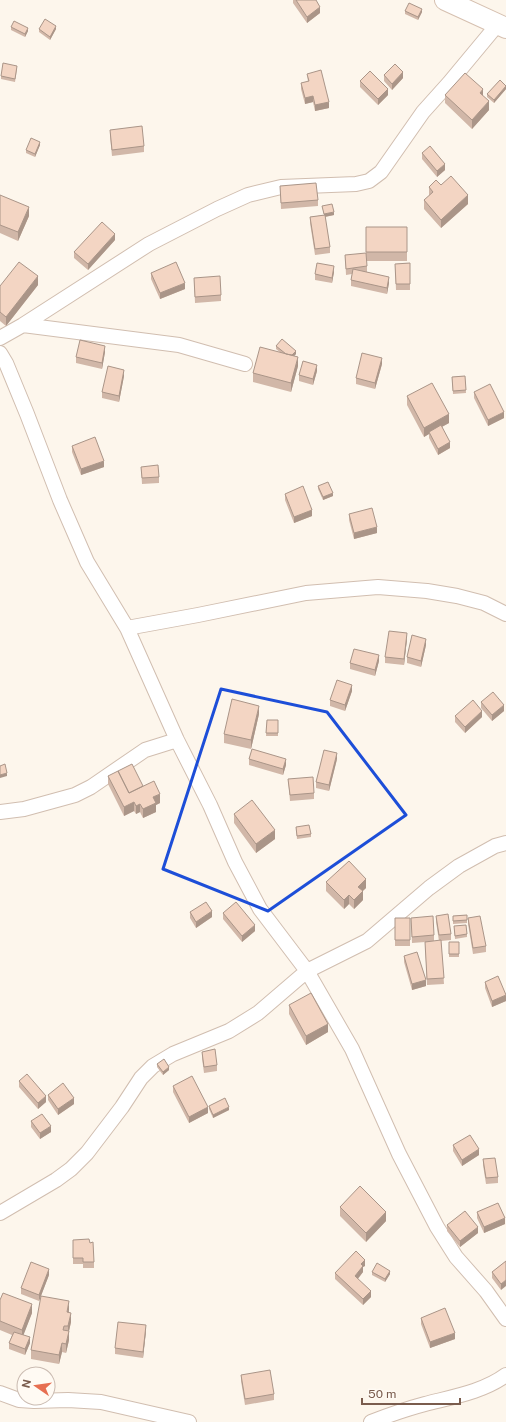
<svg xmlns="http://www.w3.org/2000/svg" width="506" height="1422" font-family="'Public Sans',sans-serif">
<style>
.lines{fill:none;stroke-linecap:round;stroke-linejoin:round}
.minor-casing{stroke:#d1beb0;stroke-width:16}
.secondary-casing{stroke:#d6c0b0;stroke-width:22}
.minor{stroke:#fff;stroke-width:14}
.secondary{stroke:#fff;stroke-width:20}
.wall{fill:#d1b7a8}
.shaded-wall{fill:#aa9588}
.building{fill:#f3d5c3;stroke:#aa9588}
.marked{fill:none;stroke:#1d4ed8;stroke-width:3;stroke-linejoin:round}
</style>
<rect width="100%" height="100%" fill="#fdf6ec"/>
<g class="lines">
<g class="minor-casing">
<path id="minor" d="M23,325l156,20 66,19
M0,338l23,-13 126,-81 68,-35 31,-14 33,-8 75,-3 13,-3 12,-9 42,-60 26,-29 49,-59
M0,353l6,10 21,51 33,86 27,62 40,66 50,112 33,65 25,57 25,47 47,62 45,78 47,105 38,73 19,30 30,34 20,28
M127,628l71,-13 108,-22 72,-6 49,4 30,5 27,7 22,11
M0,812l24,-3 51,-14 16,-8 54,-37 32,-10
M0,1213l56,-33 15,-11 16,-16 35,-46 19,-29 12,-12 20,-12 56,-23 29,-18 49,-42 60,-30 62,-53 30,-22 36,-20 11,-3
M0,1393l19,7 15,1 34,-1 33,2 88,20
M371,1422c18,-7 35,-13 54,-18 27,-7 58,-12 81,-29"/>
</g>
<g class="secondary-casing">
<path id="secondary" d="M445,0l61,28"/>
</g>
<use href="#minor" class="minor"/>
<use href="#secondary" class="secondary"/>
</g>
<path class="wall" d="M293,0h23l4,13 -13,10 -14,-20z
M405,11l17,1 -4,8 -13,-6z
M11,27l17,4 -3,6 -14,-7z
M39,29h17l-6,11 -11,-8z
M17,69l-2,13 -14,-3v-3z
M307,74l22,34 -14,3 -2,-9 -8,2 -4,-15v-6l7,-1z
M384,75l19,3 -11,12 -8,-9z
M360,81l28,14 -10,10 -18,-18z
M506,85v4l-12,14 -7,-6v-3z
M445,95l44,15 -17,19 -27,-26z
M110,130l34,16v6l-32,4 -2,-20z
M40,145l-5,12 -9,-4v-3z
M422,153l23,17 -8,7 -15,-18z
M441,185l27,19 -27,24 -17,-19v-9l5,-4v-9z
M280,186l38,14v6l-37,3z
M0,195l29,21 -11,25 -18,-8z
M322,206l12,9 -9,2 5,30v6l-15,2 -5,-32v-6l14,-2z
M366,227h41v34h-41z
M115,240l-27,30 -14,-12v-6z
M345,255l22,11v6l22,11 -2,11 -36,-8v-6l1,-6 -6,1z
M410,263v27h-14l-1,-26z
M334,272l-2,11 -17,-3v-6z
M151,273l34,16 -25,10 -9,-20z
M194,278l27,17v6l-26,2z
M38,285l-32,41 -6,-5v-35z
M276,346l20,8 -2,2 4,10 -7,26 -38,-10v-9l28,-20 -5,-4z
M105,352l-3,17 -26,-6v-6z
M382,364l-7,25 -19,-5v-6z
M317,371l-4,14 -14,-4v-6z
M124,376l-5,26 -17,-4v-6z
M465,376l1,17 -13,1 -1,-17z
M474,392l30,26 -16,8 -14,-28z
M407,396l42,27 -7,4 8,21 -12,7 -9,-17v-4l-5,3 -17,-32z
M72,446l32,21 -23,8 -9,-23z
M141,467l18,10v6l-17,1z
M318,486l15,10 -10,4 -5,-11z
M285,494l27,22 -18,7 -9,-23z
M349,514l28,19 -23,6 -5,-19z
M407,639l-3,26 -19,-2v-6z
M426,645l-5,22 -14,-4v-6z
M379,661l-4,15 -25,-7v-6z
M352,691l-7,20 -15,-5v-6z
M481,702l23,9 -12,10 -11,-13z
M259,714l-8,35 -27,-6v-9z
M455,716l27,1 -17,16 -10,-11z
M267,720h11v16h-12z
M249,759l37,6 -3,10 -34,-10z
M337,759l-8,32 -13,-3v-6z
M108,776l35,10 17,17 -4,2v7l-13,6 -3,-6 -4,2 -2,-3 -10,5 -16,-32z
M288,779l26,14v6l-24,2z
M234,814l41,25 -19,14 -22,-30z
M296,827l15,7v3l-14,2z
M326,882l40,6 -3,3v9l-9,9 -5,-5 -5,5 -18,-18z
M190,912l22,5 -16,11 -6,-10z
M223,913l32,18 -13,11 -19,-23z
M467,915v8l-14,1v-8z
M436,916l15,18v6l-10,1 3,43 -17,1 -2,-43 -13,1 -1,-25 23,17v6h5l-3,-19z
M395,918l15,22v6h-15z
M468,918l18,28v6l-13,2 -5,-30z
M454,926l13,8v3l-12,2z
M449,942h10v15h-10z
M404,956l22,30 -14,4 -8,-28z
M485,982l21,19 -14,6 -7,-19z
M289,1005l39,27 -22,13 -17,-31z
M202,1052l15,13v6l-13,2 -2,-15z
M157,1064l12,6 -6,5 -6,-8z
M19,1081l27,21 -8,7 -19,-22z
M173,1086l35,27 -19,10 -16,-31z
M48,1095l26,9 -16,11 -10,-15z
M209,1106l20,4 -16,8 -4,-9z
M31,1121l20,11 -11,7 -9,-12z
M453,1145l26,10 -17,11 -9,-15z
M483,1159l15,18v6l-12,1 -3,-19z
M340,1207l46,14 -20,21 -26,-26z
M477,1212l28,12 -21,9 -7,-15z
M447,1225l31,8 -18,14 -13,-16z
M73,1240l17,3 4,19v6h-11v-4h-10z
M506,1261l-5,29 -9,-12v-6z
M365,1266l-2,1v5l-5,7 13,18 -8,8 -28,-26v-6z
M372,1272l18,2 -5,8 -13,-7z
M49,1275l-10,26 -18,-7v-6z
M0,1300l32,13 -9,22 7,8 -5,12 -16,-6v-6l3,-8 -12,-5z
M69,1310v2l2,10 -2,9v9l-3,13 -4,-1 -3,12 -28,-5v-9z
M421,1318l34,21 -25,9 -9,-24z
M146,1331l-3,27 -28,-4v-6z
M241,1375l33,19v6l-29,5 -4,-24z
M24,1376v18l-6,-1v-6z"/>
<path class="shaded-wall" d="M320,7v6l-13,10v-6z
M422,9v3l-4,8v-3z
M56,26v3l-6,11v-3z
M28,28v3l-3,6v-3z
M403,72v6l-11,12v-6z
M506,86v3l-12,14v-3z
M388,89v6l-10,10v-6z
M483,89v9l-3,-5z
M313,96v6l-8,2v-6z
M489,101v9l-17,19v-9z
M329,102v6l-14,3v-6z
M40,142v3l-5,12v-3z
M445,164v6l-8,7v-6z
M468,195v9l-27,24v-8z
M29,207v9l-11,25v-9z
M334,212v3l-10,2v-3z
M115,234v6l-27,30v-6z
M334,266v6l-2,11v-5z
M38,276v9l-32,41v-9z
M389,277v6l-2,11v-6z
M185,283v6l-25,10v-6z
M105,346v6l-3,17v-6z
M296,351v3l-6,6v-3z
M298,357v9l-7,26v-9z
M382,358v6l-7,25v-6z
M317,365v6l-4,14v-6z
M124,370v6l-5,26v-6z
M504,412v6l-16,8v-6z
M449,414v9l-19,10 -1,-1v2l-5,3v-9z
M450,442v6l-12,7v-6z
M104,461v6l-23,8v-6z
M333,493v3l-10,4v-3z
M312,510v6l-18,7v-6z
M377,527v6l-23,6v-6z
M407,633v6l-3,26v-6z
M426,639v6l-5,22v-6z
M379,655v6l-4,15v-6z
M352,685v6l-7,20v-6z
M504,705v6l-12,10v-6z
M259,706v8l-8,35v-9z
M482,711v6l-17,16v-6z
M337,753v6l-8,32v-6z
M286,759v6l-3,10v-6z
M7,773v3l-7,2v-3z
M160,794v9l-4,2v7l-13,6v-9l10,-12z
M134,802v9l-10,5v-9z
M140,804v8l-4,2v-8z
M275,830v9l-19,14v-9z
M366,879v9l-8,7v-8z
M363,891v9l-9,9v-9z
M349,895v9l-5,5v-9z
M212,911v6l-16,11v-6z
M255,925v6l-13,11v-6z
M426,980v6l-14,4v-6z
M506,995v6l-14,6v-6z
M328,1024v8l-22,13v-9z
M169,1067v3l-6,5v-3z
M46,1096v6l-8,7v-6z
M74,1098v6l-16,11v-6z
M208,1107v6l-19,10v-6z
M229,1107v3l-16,8v-3z
M51,1126v6l-11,7v-6z
M479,1149v6l-17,11v-6z
M386,1212v9l-20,21v-9z
M505,1218v6l-21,9v-6z
M478,1227v6l-18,14v-6z
M365,1260v6l-2,1v5l-8,10v-6l6,-12z
M49,1269v6l-10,26v-6z
M390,1271v3l-5,8v-3z
M506,1280v6l-5,4v-6z
M371,1291v6l-8,8v-6z
M69,1301v9l-2,11v-9z
M32,1304v9l-10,26v-9z
M71,1313v9l-2,9v9l-3,13v-9l2,-9v-9z
M146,1325v6l-3,27v-6z
M455,1333v6l-25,9v-6z
M30,1337v6l-5,12v-6z
M62,1343v9l-3,12v-9z"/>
<path class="building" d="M296,0h20l4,7 -13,10z
M409,3l13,6 -4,8 -13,-6z
M45,19l11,7 -6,11 -11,-8z
M14,21l14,7 -3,6 -14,-7z
M3,63l14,3 -2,13 -14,-3z
M395,64l8,8 -11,12 -8,-9z
M321,70l8,32 -14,3 -2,-9 -8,2 -4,-15 8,-2 -2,-7z
M370,71l18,18 -10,10 -18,-18z
M465,73l18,16 -3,4 9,8 -17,19 -27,-25z
M500,80l6,6 -12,14 -7,-6z
M142,126l2,20 -32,4 -2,-20z
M31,138l9,4 -5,12 -9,-4z
M430,146l15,18 -8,7 -15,-18z
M451,176l17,19 -27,25 -17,-20 9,-8 -4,-5 7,-7 5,5z
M316,183l2,17 -37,3 -1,-17z
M0,195l29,12 -11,25 -18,-7z
M332,204l2,8 -10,2 -2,-8z
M325,215l5,32 -15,2 -5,-32z
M102,222l13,12 -27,30 -14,-12z
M366,227h41v25h-41z
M366,253l1,13 -21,3 -1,-14z
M19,262l19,14 -32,41 -6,-5v-26z
M176,262l9,21 -25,10 -9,-20z
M317,263l17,3 -2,12 -17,-4z
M410,263v21h-14l-1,-20z
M353,269l36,8 -2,11 -36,-8z
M220,276l1,19 -26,2 -1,-19z
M282,339l14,12 -4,4 -6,-1 -10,-8z
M80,340l25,6 -3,17 -26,-6z
M260,347l38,10 -7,26 -38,-10z
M362,353l20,5 -7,25 -19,-5z
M303,361l14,4 -4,14 -14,-4z
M108,366l16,4 -5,26 -17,-4z
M465,376l1,14 -13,1 -1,-14z
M432,383l17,31 -25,14 -17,-32z
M490,384l14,28 -16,8 -14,-28z
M441,425l9,17 -12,7 -9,-17z
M95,437l9,24 -23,8 -9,-23z
M158,465l1,12 -17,1 -1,-11z
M328,482l5,11 -10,4 -5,-11z
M303,486l9,24 -18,7 -9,-23z
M372,508l5,19 -23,6 -5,-19z
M389,631l18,2 -3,26 -19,-2z
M412,635l14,4 -5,22 -14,-4z
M354,649l25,6 -4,15 -25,-7z
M337,680l15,5 -7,20 -15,-5z
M493,692l11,13 -12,10 -11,-13z
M232,699l27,7 -8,34 -27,-6z
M473,700l9,11 -17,16 -10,-11z
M267,720h11v13h-12z
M252,749l34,10 -3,10 -34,-10z
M324,750l13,3 -8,32 -13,-3z
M5,764l2,9 -7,2v-9z
M132,764l11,22 -14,7 -11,-22z
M118,771l11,22 25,-12 6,13 -7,3 3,6 -13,6 -3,-5 -4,2 -2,-4 -10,5 -16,-31z
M313,777l1,16 -24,2 -2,-16z
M252,800l23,30 -19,14 -22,-30z
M309,825l2,9 -14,2 -1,-9z
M349,861l17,18 -8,8 5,4 -9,9 -5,-5 -5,5 -18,-18z
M206,902l6,9 -16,11 -6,-10z
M236,902l19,23 -13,11 -19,-23z
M448,914l3,20 -12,1 -3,-19z
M467,915v5l-14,1v-5z
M433,916l1,19 -22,2 -1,-19z
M480,916l6,30 -13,2 -5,-30z
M395,918h15v22h-15z
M466,925l1,9 -12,2 -1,-10z
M441,940l3,38 -17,1 -2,-37z
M449,942h10v12h-10z
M417,952l9,28 -14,4 -8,-28z
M498,976l8,19 -14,6 -7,-19z
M311,993l17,31 -22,12 -17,-31z
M215,1049l2,16 -13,2 -2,-15z
M164,1059l5,8 -6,5 -6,-8z
M27,1074l19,22 -8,7 -19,-22z
M192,1076l16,31 -19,10 -16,-31z
M63,1083l11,15 -16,11 -10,-14z
M225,1098l4,9 -16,8 -4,-9z
M42,1114l9,12 -11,7 -9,-12z
M470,1135l9,14 -17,11 -9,-15z
M495,1158l3,19 -12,1 -3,-19z
M360,1186l26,26 -20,21 -26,-26z
M498,1203l7,15 -21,9 -7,-15z
M465,1211l13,16 -18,14 -13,-16z
M89,1239l1,4 3,-1 1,20h-11v-4h-10v-18z
M356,1251l9,9 -4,4 2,2 -8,10 16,15 -8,8 -28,-26z
M506,1261v19l-5,4 -9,-12z
M31,1262l18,7 -10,26 -18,-7z
M377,1263l13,8 -5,8 -13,-7z
M3,1293l29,11 -10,26 -22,-9v-21z
M41,1296l28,5 -2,11 4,1 -3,13h-4l-1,4 6,1 -3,13 -4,-1 -3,12 -28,-5z
M445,1308l10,25 -25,9 -9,-24z
M118,1322l28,3 -3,27 -28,-4z
M14,1332l16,5 -5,12 -16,-6z
M270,1370l4,24 -29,5 -4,-24z
M21,1375l3,1v12l-6,-1z"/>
<path class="marked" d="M221,689l106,23 79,103 -138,96 -105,-42z"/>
<g transform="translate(36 1386) rotate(283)"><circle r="19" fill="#fffaf3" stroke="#cabbb1"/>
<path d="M0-3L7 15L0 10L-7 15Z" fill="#e76f51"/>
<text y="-6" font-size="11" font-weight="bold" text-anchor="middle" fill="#7a5c4d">N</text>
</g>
<path d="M362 1398v6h98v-6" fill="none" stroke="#7a5c4d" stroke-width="2"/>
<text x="368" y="1398" font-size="12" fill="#7a5c4d" stroke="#fffaf3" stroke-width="3" paint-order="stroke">50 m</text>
</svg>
